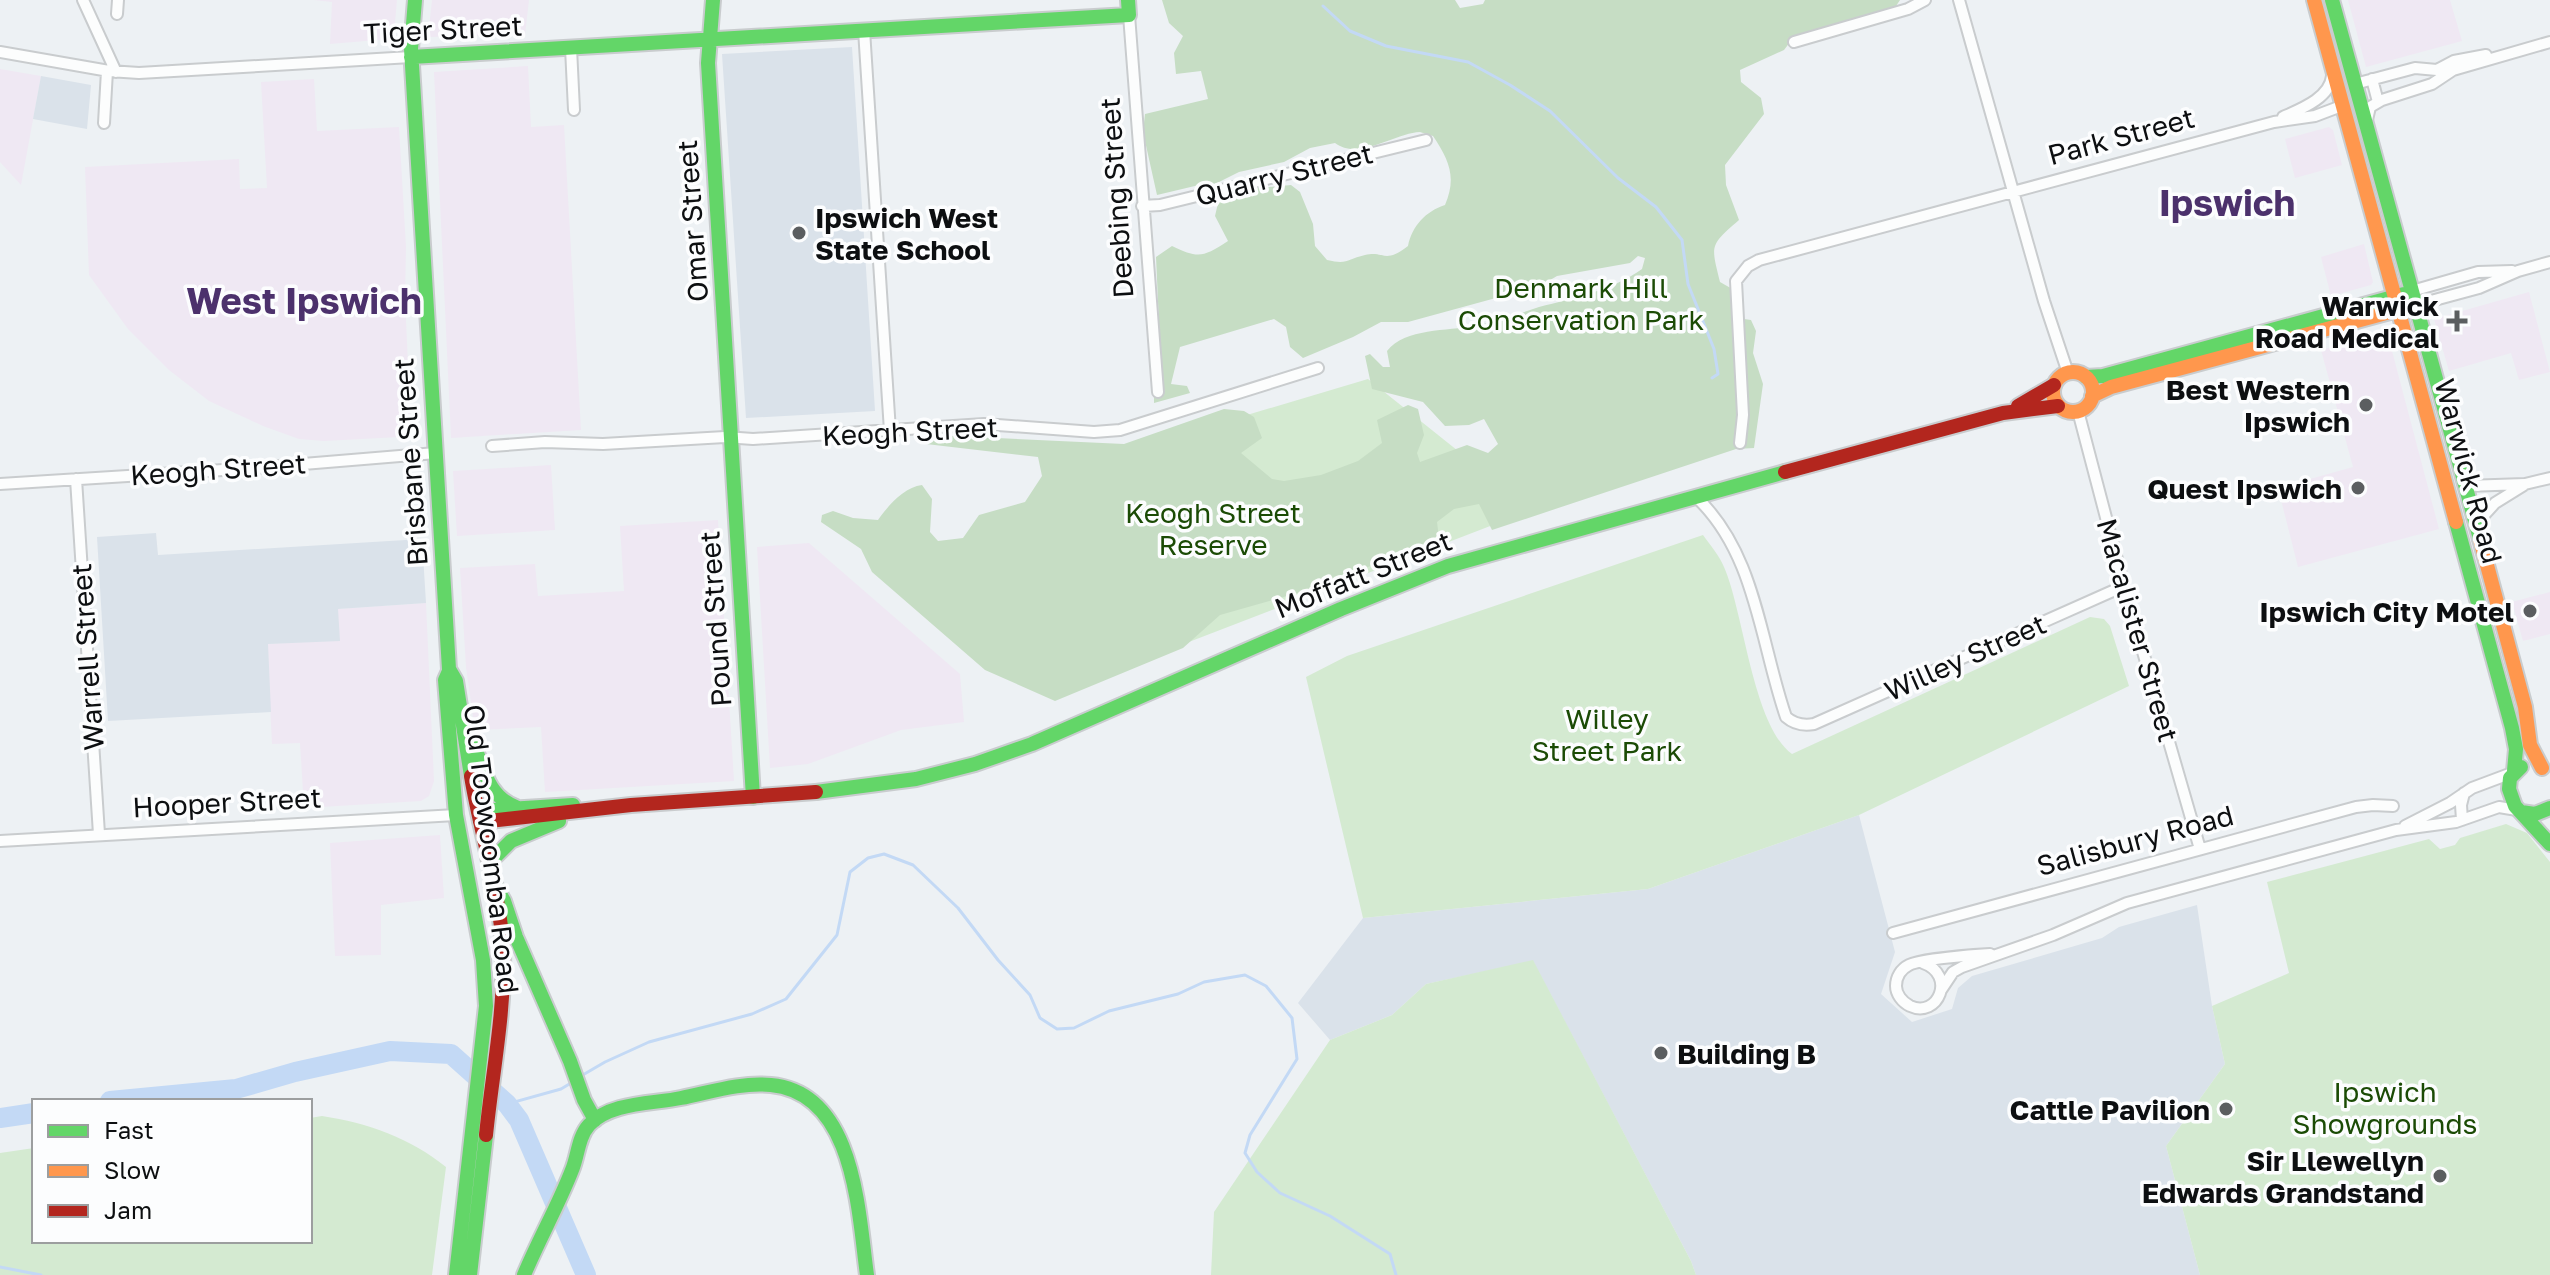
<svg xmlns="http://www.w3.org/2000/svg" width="2550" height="1275" font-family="'Golos Text',sans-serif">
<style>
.commercial{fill:#efe8f3}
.built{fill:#dae2ea}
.green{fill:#d4ead1}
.forest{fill:#c6ddc4}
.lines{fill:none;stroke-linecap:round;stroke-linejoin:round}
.stream{stroke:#c3d9f5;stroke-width:3}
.river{stroke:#c3d9f5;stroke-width:20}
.street-casing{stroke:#c9ccce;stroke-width:14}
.fast-casing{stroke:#c9ccce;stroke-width:18}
.slow-casing{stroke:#c9ccce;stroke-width:18}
.jam-casing{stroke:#c9ccce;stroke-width:18}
.street{stroke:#fcfdfd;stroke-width:10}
.fast{stroke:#63d668;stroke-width:14}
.slow{stroke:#ff974d;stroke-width:14}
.jam{stroke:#b3261e;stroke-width:14}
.poi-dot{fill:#5b5e60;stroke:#fcfdfe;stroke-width:3}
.labels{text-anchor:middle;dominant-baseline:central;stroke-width:7;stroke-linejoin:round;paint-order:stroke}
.street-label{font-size:28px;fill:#0d0f11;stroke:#fcfdfe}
.poi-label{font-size:28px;font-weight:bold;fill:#0d0f11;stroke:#fcfdfe;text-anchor:end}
.park-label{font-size:28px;fill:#1b4b05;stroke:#fcfdfe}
.district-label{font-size:36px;font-weight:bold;fill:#4c316c;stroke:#fcfdfe}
</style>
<rect width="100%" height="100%" fill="#edf1f4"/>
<path class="commercial" d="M314,0h83l-3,34 -5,5 -59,5 2,-42z
M432,0h97l-4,35 -97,2z
M2348,0h102l12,41 -96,26z
M528,66l3,61 33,-2 17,305 -130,8 -17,-366z
M0,69l41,7 -20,109 -21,-23z
M314,79l3,52 82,-4 7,120 -1,52 6,131 -12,7 -75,4 -25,-2 -36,-13 -54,-25 -40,-31 -41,-41 -39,-54 -4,-108 154,-8 1,30 27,-1 -6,-106z
M2329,127l4,3 9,35 -47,13 -10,-39z
M2364,244l9,38 -2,3 -40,11 -10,-39z
M2529,292l21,80 -31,8 -8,-27 -62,18 -15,-52z
M2387,332l52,197 -141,38 -20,-79 75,-21 -32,-117z
M551,465l4,65 -98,6 -4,-65z
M718,520l16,261 -189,11 -4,-65 -63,3 -5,-13 -7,-50 -6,-99 75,-4 3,32 86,-5 -4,-65z
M809,543l151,131 4,48 -63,8 -93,34 -38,4 -13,-221z
M2550,592v42l-27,7 -11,-39z
M426,603l8,178 -5,15 -8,5 -117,7 -4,-65 -28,1 -5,-100 72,-4 -2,-31z
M440,835l4,63 -63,7v50l-46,1 -5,-113z"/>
<path class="built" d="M852,47l23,364 -129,7 -24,-364z
M41,76l50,9 -4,44 -54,-10z
M156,533l2,22 264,-16 4,64 -88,6 2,32 -72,3 3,68 -163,9 -11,-184z
M1859,815l36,137 -14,42 31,28 40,-13 6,-21 14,-12 130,-38 17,-11 78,-22 15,101 13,58 -59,82 34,129h-504l-5,-14 -158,-300 -107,23 -34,31 -62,25 -32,-37 65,-85 285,-29z"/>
<path class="green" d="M1368,379l164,131 -486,187 87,-248z
M1703,535c7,10 16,20 21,32 20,46 29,159 68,187l298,-137 14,2 6,7 19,60 -270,129 -211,74 -285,29 -57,-241 41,-21z
M2506,824l21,9 23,29v413h-350l-34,-129 59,-82 -13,-58 77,-33 -22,-91 162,-43 11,10 15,-4 5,-7z
M1533,960l158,301 5,14h-485l3,-63 116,-172 62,-25 34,-31z
M322,1116c46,7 88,22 124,51l-14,108h-432v-122l34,-5v93h276v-123z"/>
<path class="forest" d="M1162,0h293l5,8 23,-4 2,-4h415l-6,9 -101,29 -9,12 -44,20 1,12 20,16 3,16 -39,51 1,20 13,35c-30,26 -28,25 -19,62l14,8 10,29 7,1 5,11 -3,22 10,31 -9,64 -18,1 -244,81 -13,-26 -25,5 -17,13 2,16 -120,49 -99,28 -37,33 -128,53 -70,-31 -113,-98 -11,-23 -40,-27 1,-7 11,-4 20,7 25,2c10,-14 26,-33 44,-35l10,14 -2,33 8,9 25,-3 16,-23 46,-13 17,-26 -4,-19 -112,-13 -3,-6 9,-3 192,9 100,-35 20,2 10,6 8,21 -21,15 31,26 12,2 37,-6 37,-14 24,-18 -5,-23 31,-15 10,4 6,26 -7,18 3,9 47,-17 21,8 10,-9 -14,-25 -15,6 -24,1 -22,-24 -51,-13 -7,-33 5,-2 13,13h7l-3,-16c18,-23 61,-20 87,-25 22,-4 44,-12 65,-19 35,-9 74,-17 103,-38l3,-11 -7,-2 -8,7 -73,13 -17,10 -132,36h-27l-28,15 -50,21 -13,-11 -4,-20 -12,-8 -94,28 -9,37 16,2 3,7 -36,10v-7l8,-6 -6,-133 16,-11c27,13 31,11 56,-5l-13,-25 4,-17 14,-5 17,2 8,-8 33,-3 9,7 13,32 2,22 12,14c21,5 20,-1 38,-5 20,-5 18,10 43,-9 4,-20 18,-35 37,-41 12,-28 4,-45 -12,-69 -1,0 -12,-4 -13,-4 -25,1 -61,29 -85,11l-25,5 -26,14 -45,10 -24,12 -16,1 -42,10 -14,-63 2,-18 63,-15 -7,-28 -25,3 -2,-21 9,-17 -14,-13z"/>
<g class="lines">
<path class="stream" d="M1323,6l27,25 36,15 82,16 42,23 40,26 68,67 38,29 26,33 6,44 26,65 4,25 -6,4
M581,1076l24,-14 44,-20 103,-28 34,-15 51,-64 13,-63 18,-14 16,-4 29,11 45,43 40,52 32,35 10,23 17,11 17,-1 35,-17 69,-17 26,-12 41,-7 21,11 26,32 5,41 -47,76 -5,18 12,19 23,21 50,23 60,38 6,21
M507,1104l54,-15 10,-6
M0,1267l41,8"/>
<path class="river" d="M110,1101l126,-12 59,-17 95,-21 61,3 56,50 12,16 67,155
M0,1118l34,-5"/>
<g class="street-casing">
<path id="street" d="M83,0l33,72
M1959,0l85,301 24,72
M117,14l1,-14
M1129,15l29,377
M864,30l26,401
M1794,42l114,-33 17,-9
M571,48l3,62
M0,52l109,19 30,2 272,-16
M2372,79l6,23
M2355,84l60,-16 22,2 17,-9 32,-6
M2283,117c18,-8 47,-19 49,-41
M2367,120l3,-13 12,-7 50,-16 21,-14 97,-28
M104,123l3,-52
M1142,206l18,-1 266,-65
M2412,291l66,-19 34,-1
M2416,305l63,-17 39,-17 32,-9
M2078,411l46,175 76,263
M1740,443l3,-28 -7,-134 12,-15 11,-6 515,-138 41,-6 29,-11
M492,446l53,-4 58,2 122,-7 28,2 231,-15 110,8 26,-2 198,-62
M76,479l23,355
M0,484l255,-16 181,-15
M2465,486l60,-2 25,-6
M1695,496c61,56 65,146 91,221 8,7 17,9 28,7l310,-138
M2475,525l20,-22 29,-18
M2462,820l-1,-15 3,-12
M2405,826l45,-23 22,-15 40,-15
M0,841l456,-26
M1893,933l463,-126 17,-2 20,1
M1923,963c34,12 15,56 -13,43 -8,-4 -14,-12 -14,-20 0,-9 5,-17 13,-21 12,-6 65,-10 81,-11
M1941,990l12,-18 9,-5 91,-32 74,-32 269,-73 60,-8 43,-15 18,3"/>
</g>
<g class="fast-casing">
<path id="fast" d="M415,0l-4,49 38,620 7,12 15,95
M713,0l-5,63 45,734
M2332,0l148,539
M411,57l718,-42 -1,-15
M2086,377l17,-1 301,-82
M2456,522l56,206 4,21 -2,22
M449,671l-4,9 11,135 27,145 3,46 -30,269
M463,724c20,27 17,70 53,83
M2521,767l-11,11 -1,11 6,17 35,38
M816,792l100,-13 59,-15 57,-20 309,-135 107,-43 337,-94
M478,811l95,-6
M2521,812l14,2 15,-6
M489,863l22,-22 48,-20
M494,883l10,18 12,36 54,124 14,39 11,20
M470,1275l16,-140
M524,1275c15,-36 34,-69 48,-105 6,-14 6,-33 17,-45 21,-23 64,-21 92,-27 30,-6 60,-16 90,-13 84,8 87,126 96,190"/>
</g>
<g class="slow-casing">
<path id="slow" d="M2314,0l142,522
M2053 392a20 20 0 1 1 40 0a20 20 0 1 1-40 0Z
M2092,396l19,-9 305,-82
M2480,539l45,168 5,38 12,23"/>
</g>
<g class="jam-casing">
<path id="jam" d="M2018,406l36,-21
M1785,472l218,-59 55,-7
M471,776c9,56 30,119 32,176 2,60 -11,123 -17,183
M480,822l151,-17 185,-13"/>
</g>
<use href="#street" class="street"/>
<use href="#fast" class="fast"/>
<use href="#slow" class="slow"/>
<use href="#jam" class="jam"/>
</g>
<g class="poi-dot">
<circle cx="799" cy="233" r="8"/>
<path d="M2453 309h8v8h8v8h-8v8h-8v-8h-8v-8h8z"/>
<circle cx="2366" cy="405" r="8"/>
<circle cx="2358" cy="488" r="8"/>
<circle cx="2530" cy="611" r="8"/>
<circle cx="1661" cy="1053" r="8"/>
<circle cx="2226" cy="1109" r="8"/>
<circle cx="2440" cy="1176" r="8"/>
</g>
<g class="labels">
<g class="street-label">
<text transform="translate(443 29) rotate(-3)">Tiger Street</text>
<text transform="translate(2121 136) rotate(-15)">Park Street</text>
<text transform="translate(1284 174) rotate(-14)">Quarry Street</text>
<text transform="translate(1116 198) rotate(-94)">Deebing Street</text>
<text transform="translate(692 221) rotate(-94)">Omar Street</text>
<text transform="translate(910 431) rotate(-3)">Keogh Street</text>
<text transform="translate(410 462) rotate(-94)">Brisbane Street</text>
<text transform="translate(218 469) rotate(-4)">Keogh Street</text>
<text transform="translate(2469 471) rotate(75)">Warwick Road</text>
<text transform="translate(1363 574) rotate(-22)">Moffatt Street</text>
<text transform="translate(715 619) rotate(-94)">Pound Street</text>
<text transform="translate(2138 630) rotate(74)">Macalister Street</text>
<text transform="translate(87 657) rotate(-94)">Warrell Street</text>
<text transform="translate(1965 657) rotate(-24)">Willey Street</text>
<text transform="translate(227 802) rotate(-3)">Hooper Street</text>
<text transform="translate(2135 840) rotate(-15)">Salisbury Road</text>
<text transform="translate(492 849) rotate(83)">Old Toowoomba Road</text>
</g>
<g class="poi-label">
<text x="815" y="217" text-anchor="start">Ipswich West<tspan x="815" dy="32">State School</tspan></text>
<text x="2439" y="305">Warwick<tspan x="2439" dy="32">Road Medical</tspan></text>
<text x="2350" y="389">Best Western<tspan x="2350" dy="32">Ipswich</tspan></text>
<text x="2342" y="488">Quest Ipswich</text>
<text x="2514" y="611">Ipswich City Motel</text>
<text x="1677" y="1053" text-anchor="start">Building B</text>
<text x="2210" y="1109">Cattle Pavilion</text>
<text x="2424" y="1160">Sir Llewellyn<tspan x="2424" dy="32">Edwards Grandstand</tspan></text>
</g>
<g class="park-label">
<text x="1581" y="287">Denmark Hill<tspan x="1581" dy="32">Conservation Park</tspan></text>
<text x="1213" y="512">Keogh Street<tspan x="1213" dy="32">Reserve</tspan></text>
<text x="1607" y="718">Willey<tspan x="1607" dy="32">Street Park</tspan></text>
<text x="2385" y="1091">Ipswich<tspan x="2385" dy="32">Showgrounds</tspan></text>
</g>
<g class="district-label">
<text x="2227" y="202">Ipswich</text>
<text x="304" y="300">West Ipswich</text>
</g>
</g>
<rect x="32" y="1099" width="280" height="144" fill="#fcfdfe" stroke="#9c9e9f" stroke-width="2"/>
<rect x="48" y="1125" width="40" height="12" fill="#63d668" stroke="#9c9e9f" stroke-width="2"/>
<text x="104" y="1139" font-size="24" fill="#0d0f11">Fast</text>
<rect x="48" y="1165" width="40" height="12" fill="#ff974d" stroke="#9c9e9f" stroke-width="2"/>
<text x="104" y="1179" font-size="24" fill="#0d0f11">Slow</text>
<rect x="48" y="1205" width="40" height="12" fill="#b3261e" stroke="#9c9e9f" stroke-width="2"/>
<text x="104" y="1219" font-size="24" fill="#0d0f11">Jam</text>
</svg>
